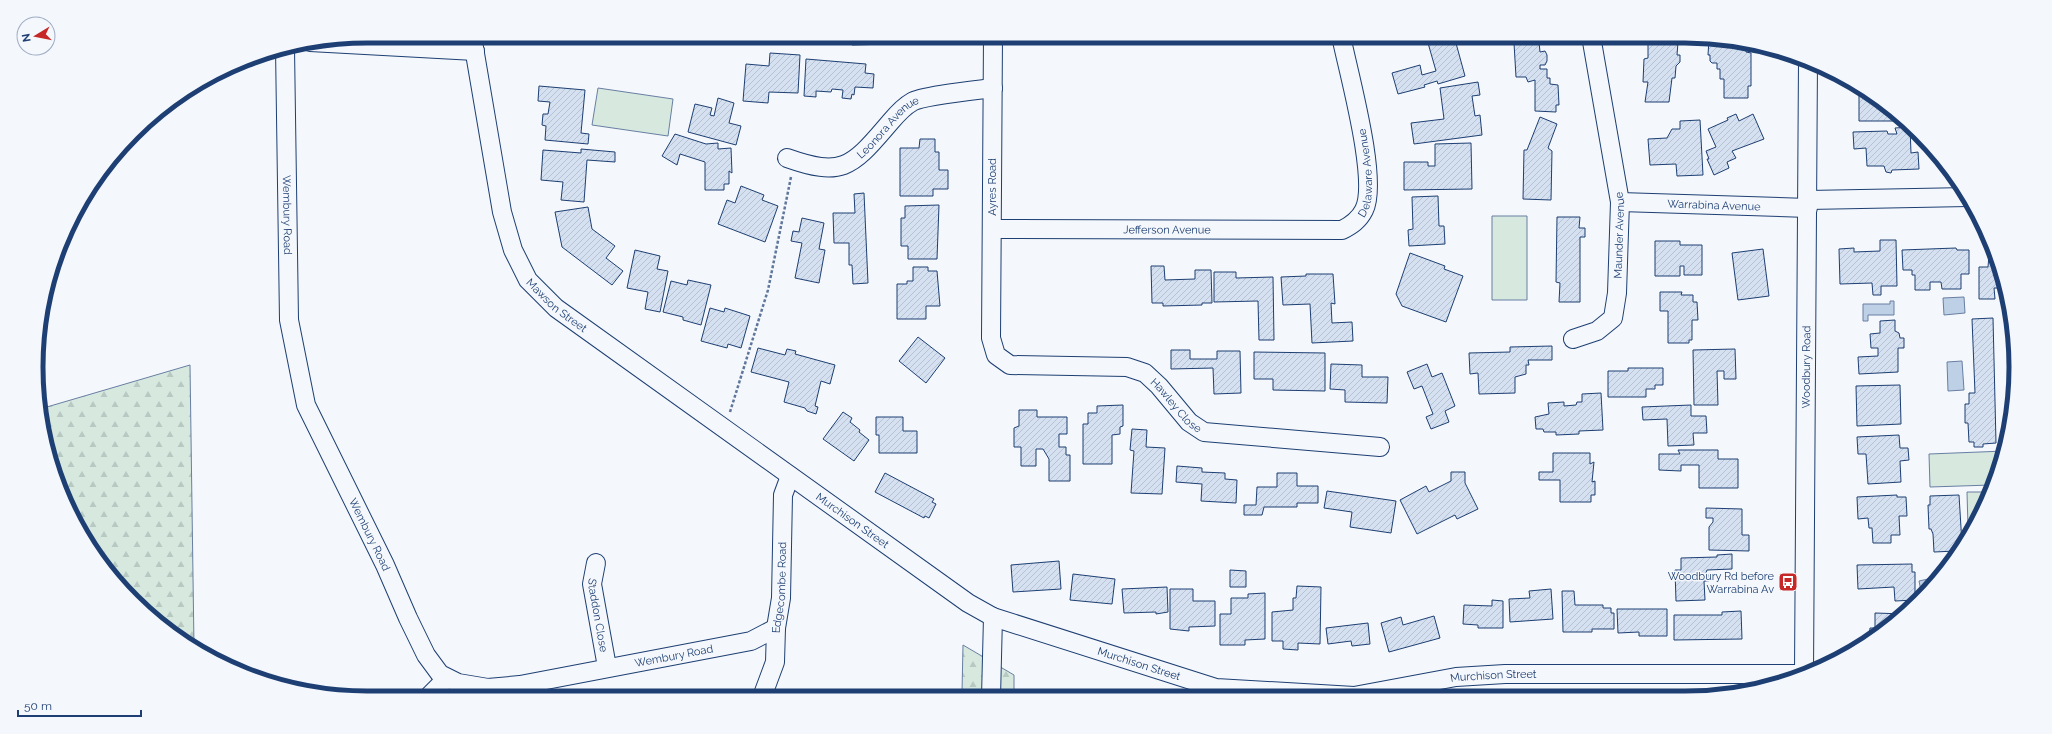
<svg xmlns="http://www.w3.org/2000/svg" width="2052" height="734" font-family="Raleway,sans-serif">
<style>
.grass{fill:#d7e8df;stroke:#687fa3}
.forest{fill:url(#forest-firs);stroke:#687fa3}
.water{fill:#bed0e5;stroke:#687fa3}
.building{fill:url(#building-hatch);stroke:#1d3f73}
.lines{fill:none;stroke-linecap:round;stroke-linejoin:round}
.minor-casing{stroke:#1d3f73;stroke-width:20}
.path{stroke:#5e769c;stroke-width:2.5;stroke-dasharray:3 2;stroke-linecap:butt}
.minor{stroke:#f4f7fb;stroke-width:18}
.labels{text-anchor:middle;dominant-baseline:central;stroke-width:3;stroke-linejoin:round;paint-order:stroke}
.street-label{font-size:11px;fill:#1d3f73;stroke:#f4f7fb}
.poi-label{font-size:11px;fill:#1d3f73;stroke:#f4f7fb;text-anchor:end}
.rim{fill:none;stroke:#1d3f73;stroke-width:5}
</style>
<defs>
<pattern id="forest-firs" width="22" height="20" patternUnits="userSpaceOnUse"><rect width="22" height="20" fill="#d7e8df"/><path d="M5 1l3.5 6h-7zM16 11l3.5 6h-7z" fill="#b8c8c3"/></pattern>
<pattern id="building-hatch" width="6" height="6" patternUnits="userSpaceOnUse"><rect width="6" height="6" fill="#d5e0f0"/><path d="M-1 1l2-2M0 6l6-6M5 7l2-2" fill="none" stroke="#b6c1d1"/></pattern>
</defs>
<rect width="100%" height="100%" fill="#f4f7fb"/>
<path class="grass" d="M598,88l75,11 -5,37 -76,-11z
M1492,216h35v84h-35z
M2005,451l-14,34 -61,2 -1,-33z
M1967,492h22l-15,35h-6z"/>
<path class="forest" d="M190,365l4,282 -11,-5 -50,-41 -41,-50 -45,-99 -7,-43z
M963,645l51,30v22h-72l20,-4z"/>
<path class="water" d="M1964,297l1,16 -21,2 -1,-17z
M1890,301h4v14h-26v6h-5v-17h27z
M1962,361l2,29 -16,1 -1,-29z
M1928,579l3,3 -8,9h-2l-2,-10z"/>
<path class="building" d="M838,36h50v8l-36,1v-8z
M1426,36h28l11,40 -27,8 -1,-3 -13,4 1,2 -27,7 -6,-21 28,-8 2,10 14,-4z
M1709,39l37,5v8l5,1v33h-3v12h-24v-19h-4v-10h-3v-6h-5l-2,-2v-6h-2z
M1648,41l30,1 -1,13h3v7l-4,4 -1,12h-3l-3,24h-24l3,-20h-5l1,-23 4,-1z
M1539,42l1,10 5,-1 2,4v6l-2,4h-5v4h7v9h3v6l8,1 1,20h-3v7l-21,-1v-31l-7,2 -2,-5h-10l-2,-34z
M770,53l30,2 -2,38 -29,-1 -1,11 -25,-2 3,-37 23,2z
M806,59l60,5 -1,9 9,1 -1,14 -18,-1 -1,8 -2,-1 -1,5 -9,-1 1,-8 -11,-1 -1,3 -15,-1v6l-12,-1z
M1478,82l2,13 -8,1 3,20 5,-1 2,20 -68,9 -3,-21 33,-4 -4,-31z
M539,86l46,4 -4,43 8,1 -1,10 -43,-4 1,-14 -4,-1 1,-11h5l2,-12 -12,-1z
M1859,87l27,17 18,17h-45z
M718,98l16,5 -5,20 12,3 -5,19 -48,-13 7,-28 17,4 -2,7 4,1z
M1736,114l3,7 14,-7 11,25 -32,12 4,7 -9,4 2,6 -15,7 -7,-16h2l-3,-8 10,-4 -8,-18 20,-9 -1,-2z
M1540,117l17,7 -9,24 4,3 -1,49 -28,-1 1,-49h3z
M1700,120l3,55 -26,1 -1,-12 -26,1 -2,-26 19,-1 5,-9h8v-8z
M1910,127l1,26 7,-1 1,17 -27,1 -1,3 -5,-1 -2,-6h-17l-1,-18 -12,1 -1,-17 34,-1 1,3h9l-2,-6z
M675,134l31,10 12,-1v6l13,-1 1,25 -3,-2v13h-5v6h-19v-28l-25,-8 -3,11 -15,-9z
M920,139h15v13h4v18h9v19h-15v7h-33v-48h19z
M1471,143l1,46 -68,1v-28h24v4h7v-22z
M581,149l34,3v10l-28,-2 -3,42 -23,-2 2,-18 -22,-2 2,-30 38,3z
M741,186l23,9 -2,5 16,6 -13,36 -47,-18 9,-24 8,3z
M864,193l4,90 -15,1 -1,-19h-3v-22h-15l-1,-30h22l-1,-19z
M1438,196l1,30h5l1,18 -36,2 -1,-16 5,-1 -1,-32z
M939,205l-2,54h-29v-13h-7v-28h4v-12z
M588,207l4,22 23,17 -9,12 17,13 -11,14 -50,-38 -7,-35z
M1557,217h23l-1,11h6v9h-5v65h-21l1,-19 -4,-1z
M802,218l22,5 -5,26 6,1 -6,33 -24,-5 7,-35 -11,-2 2,-10 6,1z
M1880,240h16l1,46h-16v9h-8l-1,-12 -32,1 -1,-35 15,-1v4l26,-1z
M1655,241h25v4h22v30h-18v-9h-4v10h-25z
M1990,243l8,17 7,28h-11l1,11h-16v-32h9z
M1956,248l1,2h12v24h-8v15h-19l-1,-7h-11v8h-15v-15h-3v-5h-9l-1,-20z
M1763,249l6,47 -31,4 -6,-47z
M635,250l25,6 -3,13 11,2 -8,41 -15,-3 3,-17 -21,-4z
M1410,253l35,13 -1,3 19,7 -17,46 -44,-16 -6,-12z
M1151,266h13l1,14 30,-1v-9h16l1,33h-10v2l-39,1v-3h-11z
M913,267h15v4h9l3,35h-14v13h-29v-35h10v-3h6z
M1214,272h22v6l37,-1 1,63h-15l-1,-39 -44,1z
M1306,274h27l2,30 -4,-1 1,20 20,-1 1,19 -41,2 -2,-39 -27,1 -2,-28 25,-1z
M688,280l23,5 -10,40 -18,-5v-3l-20,-5 8,-31 16,4z
M1660,292h22l-1,3h12v7h4l1,18h-6v20h-3v3h-21v-32h-8z
M710,308l14,4 1,-4 25,8 -9,32 -13,-4 -1,4 -26,-7z
M1993,318l3,125 -13,1v3h-9v-5h-5l-1,-19h-3v-19h4v-11h6l-3,-74z
M1895,320v11l4,2 1,5h4v10h-6v24l-39,2 -1,-17 20,-1v-8h-7l-1,-14 10,-1v-12z
M918,337l27,21 -19,25 -27,-22z
M1552,346v14h-24l1,5h-3v9l-11,3v16l-36,1 -1,-21 -8,1 -1,-21 41,-1v-5z
M758,348l27,7 2,-6 9,2 -1,3 40,11 -5,19 -9,-3 -6,25 3,1 -2,7 -9,-3 -2,-3 -21,-6 5,-20 -38,-10z
M1735,349l1,30h-12v-8h-7l1,34h-24l-1,-55z
M1171,350h19v9h27v-8h23l1,42 -27,1 -1,-26 -42,1z
M1254,352l71,1v38l-52,-1v-11h-19z
M1331,364l31,1v12h26l-1,26 -42,-1v-12l-15,-1z
M1427,364l5,13 10,-4 13,33 -10,5 4,11 -18,7 -5,-12 7,-3 -11,-28 -8,3 -7,-17z
M1628,368h35v17h-8v4h-9v8h-38v-26h20z
M1900,385l1,39 -44,2 -1,-40z
M1601,393l2,37 -24,1v3l-23,1v-3h-12l-1,-3h-7l-1,-12 14,-3 -1,-11 16,-1v4l12,-1 1,-3h5v-8z
M1123,405v21l-3,1v7l-8,1v29h-29v-40h5v-11h9v-7z
M1691,405v11h15l1,17h-14l1,12 -26,1 -1,-27 -24,1 -1,-13z
M1019,410h18v7h30v17h-8v13h7v8h4v26h-21v-22l-6,-10h-7v17h-15v-19h-7v-19l5,-2z
M843,412l9,6 -2,4 10,8 -1,2 10,8 -15,21 -31,-22z
M876,417h27v14h14v22h-38v-18h-3z
M1132,429l15,1 -1,17 19,1 -3,46 -31,-1 3,-42 -4,-1z
M1899,435l1,13h8l1,12 -9,1 1,21 -33,2 -2,-30h-8l-1,-17z
M1678,450h40v9h20v29h-39v-23h-18v6l-22,-1v-16h21z
M1553,453h37v11l4,-2 -2,20 3,-1v14h-4v7h-31v-22h-21v-8h14z
M1177,466l25,2v4l23,1v6l12,1 -1,23 -35,-2 1,-17 -26,-2z
M1451,472h14v11l13,26 -21,10 -2,-4 -38,19 -17,-34 26,-14 3,6 22,-11z
M885,473l49,26 -2,3 4,2 -7,14 -4,-2 -1,2 -49,-26z
M1277,473h20v13h21v17h-21v4h-33l-2,8h-18v-10h12l1,-18h20z
M1327,491l69,10 -5,32 -41,-6 2,-15 -28,-4z
M1897,495v2h9l1,19h-8l1,19h-9v8h-18l-1,-15h-3l-1,-10 -10,1 -1,-22z
M1959,495l3,49 -6,7 -22,1 -1,-18 -2,-5h-2l-1,-24h2v-9z
M1706,508l36,1v26h7v16l-40,-1v-23l4,-5v-4h-7z
M1732,554v15l-25,1 -2,5h4v6h-5l1,19 -29,1 -1,-31h6v-12l36,-1v-2z
M1059,561l2,28 -48,3 -2,-27z
M1912,564v8h3v28l-20,1 -1,-14 -36,2 -1,-24z
M1230,570l16,1v16h-16z
M1073,574l42,5 -3,25 -42,-4z
M1297,586l24,1 -1,57 -22,-1v7l-15,-1v-8h-11v-29l21,-2v-12h3z
M1167,587l1,25 -12,2v-2l-32,1 -2,-24z
M1170,589h23v12h22v25l-26,1v4l-19,-2z
M1551,589l2,30 -43,3 -1,-23 21,-1 -1,-7z
M1562,591h12l1,14h28v3h8v5h3v16h-22v3h-29z
M1265,593v46l-20,1v5h-25v-31h11v-16h17v-4z
M1492,600l11,1v27h-25v-3l-15,-1 1,-19 28,1z
M1617,609h50v27h-28v-4l-21,1z
M1741,611l1,28 -68,1v-25h48v-3z
M1875,613l30,1 -36,24 1,-10h5z
M1434,616l6,22 -51,14 -8,-29 20,-6 2,8z
M1368,623l2,21 -18,2 -1,-5 -23,3 -2,-16z"/>
<g class="lines">
<g class="minor-casing">
<g id="minor">
<path id="s1" d="M472,36l30,176 11,38 15,30 28,28 412,295 25,14 223,71 138,8 102,-19 49,-3h293"/>
<path id="s2" d="M993,36l-2,302 5,17 14,10 117,2 18,6 14,13 30,36 15,10 176,15"/>
<path d="M310,42l165,9"/>
<path id="s3" d="M285,48l4,272 17,85 79,160 23,53 18,37 14,19 18,9 30,5 32,-3 231,-44 25,-13"/>
<path id="s4" d="M787,158c54,19 64,10 99,-31 8,-9 15,-19 26,-25 9,-6 66,-12 81,-14"/>
<path d="M1808,200l160,-3"/>
<path id="s5" d="M1620,202l188,6"/>
<path id="s6" d="M992,229l350,1c10,-5 17,-10 22,-20 15,-29 -16,-139 -23,-174"/>
<path id="s7" d="M1573,339l24,-8 16,-13 4,-25 3,-91 -29,-166"/>
<path id="s8" d="M596,563l-4,21 15,83"/>
<path id="s9" d="M1804,672l4,-611"/>
<path id="s10" d="M762,697l13,-35 1,-34 5,-30 2,-103 7,-19"/>
<path d="M991,697l2,-80"/>
<path d="M427,698l20,-20"/>
</g>
</g>
<path class="path" d="M730,412l38,-122 23,-113"/>
<use href="#minor" class="minor"/>
</g>
<defs>
<g id="bus-square" transform="scale(1)"><rect x="-9" y="-9" width="18" height="18" rx="4" fill="#c62828" stroke="#f4f7fb"/><path d="M-5-6H5V4H4V6H2V4H-2V6H-4V4H-5ZM-3.5-4V0h7V-4ZM-3.5 1.2v1.5H-2V1.2ZM2 1.2v1.5H3.5V1.2Z" fill="#fff"/></g>
</defs>
<g fill-rule="evenodd">
<use href="#bus-square" x="1788" y="582"/>
</g>
<g class="labels">
<g class="street-label">
<text stroke="none"><textPath href="#s4" startOffset="117">Leonora Avenue</textPath></text>
<text stroke="none"><textPath href="#s6" startOffset="418">Delaware Avenue</textPath></text>
<text transform="translate(992 187) rotate(-90)">Ayres Road</text>
<text stroke="none"><textPath href="#s5" startOffset="94">Warrabina Avenue</textPath></text>
<text stroke="none"><textPath href="#s3" startOffset="167">Wembury Road</textPath></text>
<text stroke="none"><textPath href="#s6" startOffset="175">Jefferson Avenue</textPath></text>
<text stroke="none"><textPath href="#s7" startOffset="129">Maunder Avenue</textPath></text>
<text stroke="none"><textPath href="#s1" startOffset="290">Mawson Street</textPath></text>
<text stroke="none"><textPath href="#s9" startOffset="305">Woodbury Road</textPath></text>
<text stroke="none"><textPath href="#s2" startOffset="518">Hawley Close</textPath></text>
<text stroke="none"><textPath href="#s1" startOffset="656">Murchison Street</textPath></text>
<text stroke="none"><textPath href="#s3" startOffset="503">Wembury Road</textPath></text>
<text stroke="none"><textPath href="#s10" startOffset="112">Edgecombe Road</textPath></text>
<text stroke="none"><textPath href="#s8" startOffset="53">Staddon Close</textPath></text>
<text stroke="none"><textPath href="#s3" startOffset="899">Wembury Road</textPath></text>
<text stroke="none"><textPath href="#s1" startOffset="980">Murchison Street</textPath></text>
<text stroke="none"><textPath href="#s1" startOffset="1340">Murchison Street</textPath></text>
</g>
<g class="poi-label">
<text x="1774" y="576">Woodbury Rd before<tspan x="1774" dy="13">Warrabina Av</tspan></text>
</g>
</g>
<path d="M0 0H2052V734H0ZM367 43H1685A324 324 0 0 1 2009 367V367A324 324 0 0 1 1685 691H367A324 324 0 0 1 43 367V367A324 324 0 0 1 367 43Z" fill="#f4f7fb" fill-rule="evenodd"/>
<path class="rim" d="M367 43H1685A324 324 0 0 1 2009 367V367A324 324 0 0 1 1685 691H367A324 324 0 0 1 43 367V367A324 324 0 0 1 367 43Z"/>
<g transform="translate(36 36) rotate(260)"><circle r="19" fill="#f4f7fb" stroke="#9eadc5"/>
<path d="M0-3L7 15L0 10L-7 15Z" fill="#c62828"/>
<text y="-6" font-size="11" font-weight="bold" text-anchor="middle" fill="#1d3f73">N</text>
</g>
<path d="M18 710v6h123v-6" fill="none" stroke="#1d3f73" stroke-width="2"/>
<text x="24" y="710" font-size="12" fill="#1d3f73" stroke="#f4f7fb" stroke-width="3" paint-order="stroke">50 m</text>
</svg>
